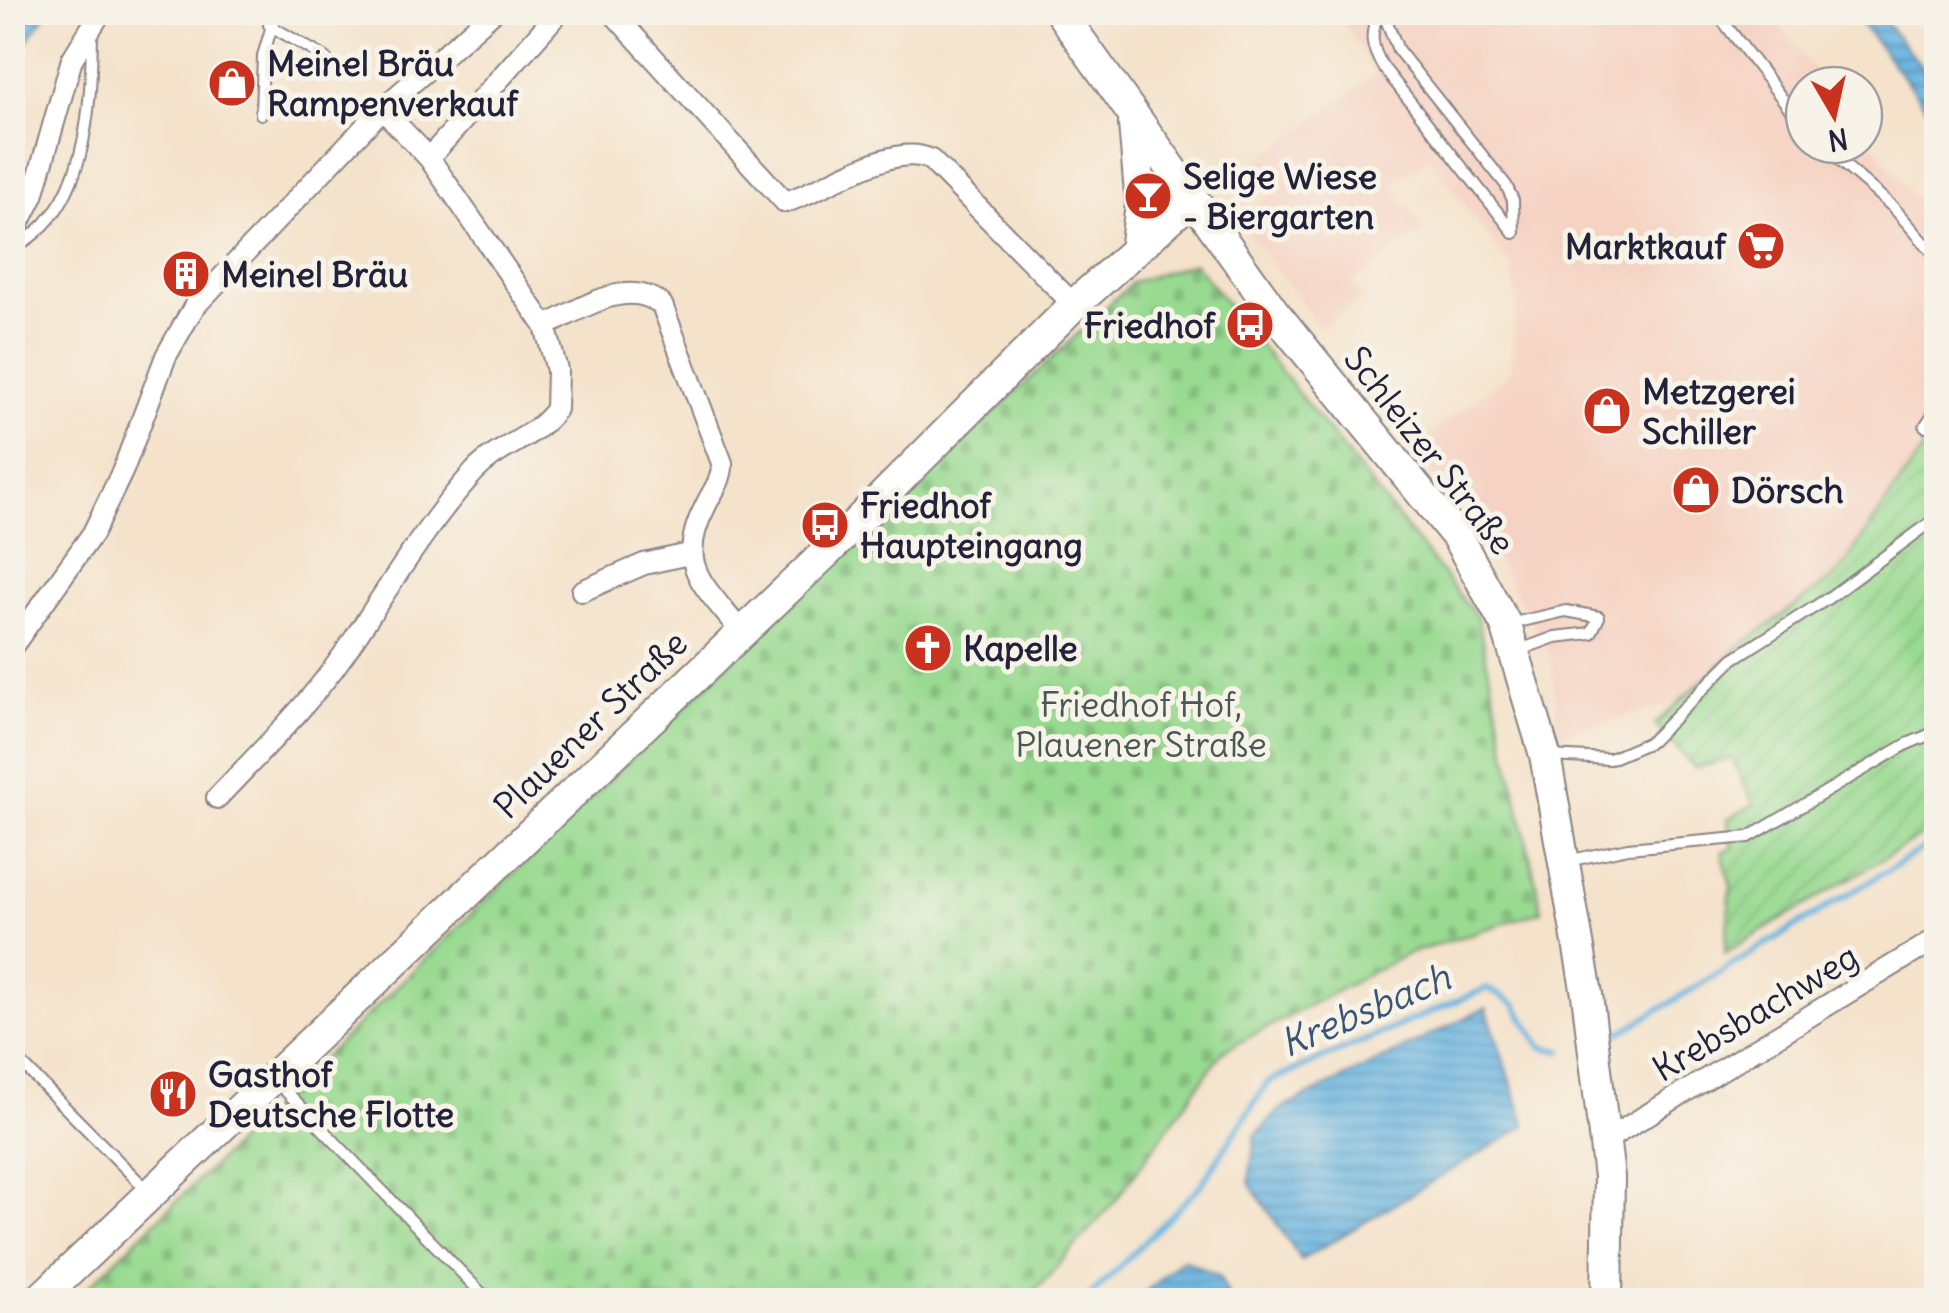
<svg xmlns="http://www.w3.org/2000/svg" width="1949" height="1313" font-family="Delius,sans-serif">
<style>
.built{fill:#f5d2c2}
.cemetery{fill:url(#cemetery-stones);stroke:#5e7e66;stroke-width:2.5}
.garden{fill:url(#garden-furrows);stroke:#5e7e66;stroke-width:2.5}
.water{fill:url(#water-rules);stroke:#446a8e;stroke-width:2.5}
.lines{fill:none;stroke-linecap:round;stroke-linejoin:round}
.stream{stroke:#66b3e0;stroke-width:6}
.lane-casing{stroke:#8b8282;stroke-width:14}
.street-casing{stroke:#8b8282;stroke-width:24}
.primary-casing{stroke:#8b8282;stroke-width:34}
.lane{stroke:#fff;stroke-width:10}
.street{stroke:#fff;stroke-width:20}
.primary{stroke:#fff;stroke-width:30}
.labels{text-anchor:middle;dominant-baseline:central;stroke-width:10;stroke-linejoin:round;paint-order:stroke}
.poi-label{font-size:35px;font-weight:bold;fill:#22223b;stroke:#f7f3e8;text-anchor:start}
.street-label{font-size:35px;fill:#22223b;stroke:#f7f3e8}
.park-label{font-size:35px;fill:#465955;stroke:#f7f3e8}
.water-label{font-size:38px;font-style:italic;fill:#3a5575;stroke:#f7f3e8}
</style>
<defs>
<pattern id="cemetery-stones" width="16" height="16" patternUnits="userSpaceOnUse" patternTransform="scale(2.5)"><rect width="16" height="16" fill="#99da91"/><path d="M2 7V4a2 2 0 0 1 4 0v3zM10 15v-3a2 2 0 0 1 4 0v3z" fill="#84bb7e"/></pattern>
<pattern id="garden-furrows" width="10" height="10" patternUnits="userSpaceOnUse" patternTransform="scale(2.5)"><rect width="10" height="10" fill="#99da91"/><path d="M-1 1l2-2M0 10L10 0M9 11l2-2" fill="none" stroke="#84bb7e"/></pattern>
<pattern id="water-rules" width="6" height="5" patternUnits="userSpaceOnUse" patternTransform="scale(2.5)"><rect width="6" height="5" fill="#66b3e0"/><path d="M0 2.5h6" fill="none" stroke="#5491b7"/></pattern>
</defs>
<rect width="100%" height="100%" fill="#f7f3e8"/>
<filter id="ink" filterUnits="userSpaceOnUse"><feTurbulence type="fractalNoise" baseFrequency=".01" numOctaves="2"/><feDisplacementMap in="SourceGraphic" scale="20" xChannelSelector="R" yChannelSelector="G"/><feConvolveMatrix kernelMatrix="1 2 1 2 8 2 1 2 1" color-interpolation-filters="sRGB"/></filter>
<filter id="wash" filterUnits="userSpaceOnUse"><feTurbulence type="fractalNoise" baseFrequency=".0048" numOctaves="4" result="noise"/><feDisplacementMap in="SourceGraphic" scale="40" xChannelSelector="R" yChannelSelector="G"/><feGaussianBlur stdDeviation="2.25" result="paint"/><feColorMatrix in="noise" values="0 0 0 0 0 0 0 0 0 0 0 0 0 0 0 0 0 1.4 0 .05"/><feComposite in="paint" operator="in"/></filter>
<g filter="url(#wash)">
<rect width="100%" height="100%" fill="#f4e2ca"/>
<path class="built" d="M1337,13h433l56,72h-22v60h60v-12l72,93v204l-98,144 -99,73 -61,56 -119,31 -8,-78 -57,-101 -82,-106 99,-78 5,-67 -3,-34 -84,-112 -37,26 31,47 -72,53 13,14 -44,29 -81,-106 33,-28 -20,-27 124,-93z"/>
<path class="cemetery" d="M1194,263l283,354 65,294 -137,44 -182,96 -108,150 -88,99h-952l686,-668 372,-350z"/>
<path class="garden" d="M1936,430v397l-211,126 6,-67 -9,-34 11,-4 -6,-29 27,-14 -22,-47 -37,10 -40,-44 84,-77 99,-73z"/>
<path class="water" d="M13,12l34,1 -34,49 -1,-49z
M1853,13h25l58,72v34z
M1486,1008l40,118 -225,134 -52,-78 6,-46 26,-27z
M1182,1259l37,17 12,24h-94z"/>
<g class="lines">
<path class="stream" d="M1620,1033l316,-192
M1086,1300l115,-115 67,-103 219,-94 28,16 26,43 20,4"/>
</g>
</g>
<g filter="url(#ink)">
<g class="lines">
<g class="lane-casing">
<path id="lane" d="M1379,12c-10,22 -8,35 4,55l131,166
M1383,12l15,38 108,135 7,15 1,33
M1716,12l88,115
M269,25l57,33
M261,114l2,-58 13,-44
M1821,145l72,62 43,49
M12,248c76,-36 79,-142 80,-215
M1925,426l11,-16
M1509,624l57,-13 33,6 -8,16 -36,4 -38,14
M1548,756l62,3 40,-17 83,-83 94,-60 103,-76 6,-9
M1567,861l61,-13 121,-11 158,-93 29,-12
M22,1064l128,129
M277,1082l211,218"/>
</g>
<g class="street-casing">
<path id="street" d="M612,12l173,190c41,-12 108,-62 146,-42l143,145
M429,158l130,-146
M12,237l21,-41 39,-137 29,-47
M545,326c35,-16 82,-50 117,-21l60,158c1,17 -10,28 -17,44 -31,60 0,78 36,125
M582,591l62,-27 45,-10
M12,647l81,-114 30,-63 43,-114 28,-49 188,-198 111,-97
M217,798c43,-46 91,-92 127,-144 42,-61 79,-126 129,-181 25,-28 62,-34 83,-64l1,-39 -12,-44 -116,-168 -47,-49
M1606,1140l330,-201"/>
</g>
<g class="primary-casing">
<path id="primary" d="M1060,12l214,300 183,225 49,88 39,130 42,239 22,183 -2,123
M1134,124l7,81 -6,45
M39,1300l792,-752 243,-243 117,-105"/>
</g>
<use href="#lane" class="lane"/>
<use href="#street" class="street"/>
<use href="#primary" class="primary"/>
</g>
</g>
<defs>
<g id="shop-disc" transform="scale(2.5)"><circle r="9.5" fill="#c8321e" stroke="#f7f3e8"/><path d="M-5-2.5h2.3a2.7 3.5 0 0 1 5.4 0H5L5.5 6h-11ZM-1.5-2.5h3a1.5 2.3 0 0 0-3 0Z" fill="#fff"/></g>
<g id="bar-disc" transform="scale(2.5)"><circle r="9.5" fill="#c8321e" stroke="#f7f3e8"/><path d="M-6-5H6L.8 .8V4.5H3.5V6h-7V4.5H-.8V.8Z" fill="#fff"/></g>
<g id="supermarket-disc" transform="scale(2.5)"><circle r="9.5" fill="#c8321e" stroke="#f7f3e8"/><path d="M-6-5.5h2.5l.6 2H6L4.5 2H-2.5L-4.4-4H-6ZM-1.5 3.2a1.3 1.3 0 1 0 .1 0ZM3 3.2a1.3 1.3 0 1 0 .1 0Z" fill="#fff"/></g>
<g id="building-disc" transform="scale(2.5)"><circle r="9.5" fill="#c8321e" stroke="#f7f3e8"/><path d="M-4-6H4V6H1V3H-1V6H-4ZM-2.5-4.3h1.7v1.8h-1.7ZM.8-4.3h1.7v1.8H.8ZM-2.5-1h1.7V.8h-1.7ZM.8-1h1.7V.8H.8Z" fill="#fff"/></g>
<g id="bus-disc" transform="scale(2.5)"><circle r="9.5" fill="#c8321e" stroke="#f7f3e8"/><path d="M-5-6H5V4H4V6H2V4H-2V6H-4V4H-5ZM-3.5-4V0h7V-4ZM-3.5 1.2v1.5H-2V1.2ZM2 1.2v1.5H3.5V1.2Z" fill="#fff"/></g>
<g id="church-disc" transform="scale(2.5)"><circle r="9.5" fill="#c8321e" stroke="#f7f3e8"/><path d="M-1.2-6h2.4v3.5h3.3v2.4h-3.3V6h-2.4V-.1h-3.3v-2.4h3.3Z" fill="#fff"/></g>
<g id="restaurant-disc" transform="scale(2.5)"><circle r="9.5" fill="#c8321e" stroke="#f7f3e8"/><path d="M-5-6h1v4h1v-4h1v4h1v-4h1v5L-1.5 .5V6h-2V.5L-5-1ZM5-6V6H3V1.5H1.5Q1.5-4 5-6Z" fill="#fff"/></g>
</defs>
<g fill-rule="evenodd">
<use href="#shop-disc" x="232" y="83"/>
<use href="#bar-disc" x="1148" y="196"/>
<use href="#supermarket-disc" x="1761" y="246"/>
<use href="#building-disc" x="186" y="274"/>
<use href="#bus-disc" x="1250" y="325"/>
<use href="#shop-disc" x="1607" y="411"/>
<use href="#shop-disc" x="1696" y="490"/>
<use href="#bus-disc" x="825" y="525"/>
<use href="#church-disc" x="928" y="648"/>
<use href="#restaurant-disc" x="173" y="1094"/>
</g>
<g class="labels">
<g class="poi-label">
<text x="267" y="63">Meinel Bräu<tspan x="267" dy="40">Rampenverkauf</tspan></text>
<text x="1183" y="176">Selige Wiese<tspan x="1183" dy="40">- Biergarten</tspan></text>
<text x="1726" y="246" text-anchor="end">Marktkauf</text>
<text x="221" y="274">Meinel Bräu</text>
<text x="1215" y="325" text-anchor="end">Friedhof</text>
<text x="1642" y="391">Metzgerei<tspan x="1642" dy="40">Schiller</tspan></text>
<text x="1731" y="490">Dörsch</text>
<text x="860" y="505">Friedhof<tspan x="860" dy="40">Haupteingang</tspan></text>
<text x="963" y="648">Kapelle</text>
<text x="208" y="1074">Gasthof<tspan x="208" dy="40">Deutsche Flotte</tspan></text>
</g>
<g class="street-label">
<text transform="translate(1430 450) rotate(52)">Schleizer Straße</text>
<text transform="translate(590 724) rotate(-44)">Plauener Straße</text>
<text transform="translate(1755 1012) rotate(-31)">Krebsbachweg</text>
</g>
<g class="park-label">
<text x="1141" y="704">Friedhof Hof,<tspan x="1141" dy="40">Plauener Straße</tspan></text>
</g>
<g class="water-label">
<text transform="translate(1365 1010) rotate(-23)">Krebsbach</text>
</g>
</g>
<rect width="1949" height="1313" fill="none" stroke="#f7f3e8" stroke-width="50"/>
<g transform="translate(1834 115) rotate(171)"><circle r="48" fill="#f7f3e8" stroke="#a29fa3" stroke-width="2.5"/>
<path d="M0-8L18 38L0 25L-18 38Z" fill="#c8321e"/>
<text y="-15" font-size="28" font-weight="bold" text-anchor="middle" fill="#22223b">N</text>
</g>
</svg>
